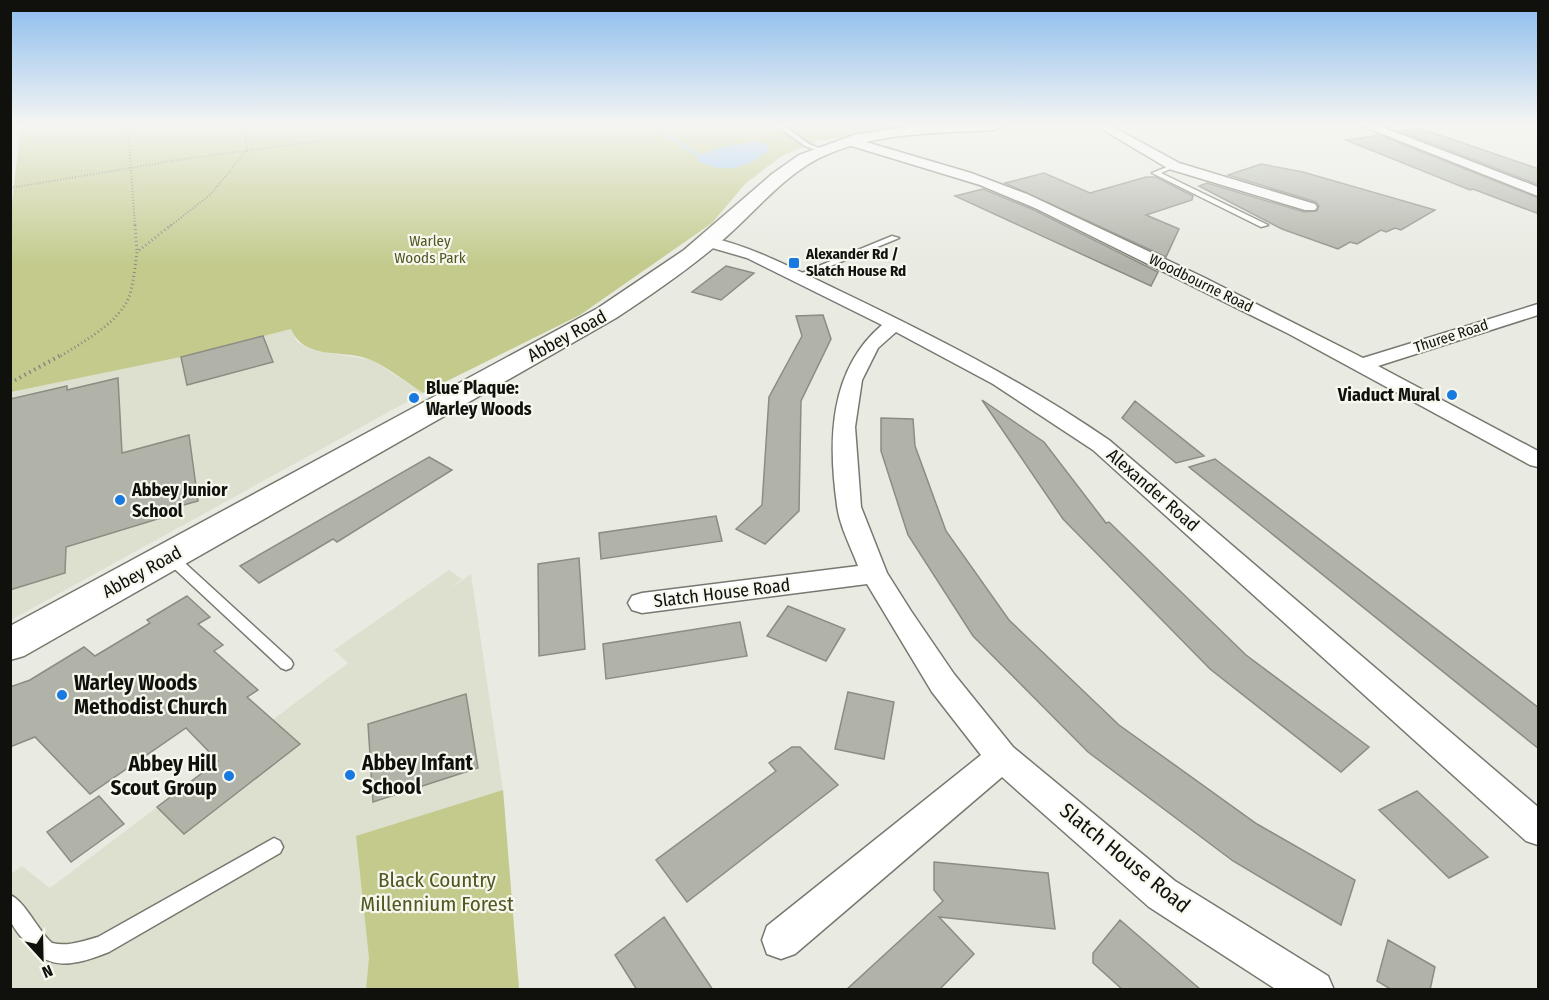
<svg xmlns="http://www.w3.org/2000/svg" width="1549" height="1000" font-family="'Fira Sans Condensed',sans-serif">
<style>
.built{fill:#dee0cf}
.green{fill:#c3ca8c}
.water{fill:#a3c8f7}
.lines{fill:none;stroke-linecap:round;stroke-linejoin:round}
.stream{fill:#a3c8f7;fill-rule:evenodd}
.building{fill:#b1b3a9;stroke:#8b8c83;stroke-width:1.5}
.lane-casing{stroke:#777970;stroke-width:3}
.street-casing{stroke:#777970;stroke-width:3}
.secondary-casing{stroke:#777970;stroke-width:3}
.path-far2{stroke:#878882;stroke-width:2;stroke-dasharray:1 2;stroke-linecap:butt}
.path-far1{stroke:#878882;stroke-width:3;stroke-dasharray:1 3;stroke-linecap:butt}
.path{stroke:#878882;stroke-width:4;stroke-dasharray:1.5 4;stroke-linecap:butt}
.lane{fill:#fff;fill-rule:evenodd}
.street{fill:#fff;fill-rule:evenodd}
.secondary{fill:#fff;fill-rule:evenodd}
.poi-dot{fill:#1879e1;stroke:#f6f8ee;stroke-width:2}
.labels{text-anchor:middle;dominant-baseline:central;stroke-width:4.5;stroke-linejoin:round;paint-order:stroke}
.far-park-label{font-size:15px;fill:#525620;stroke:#f6f8ee}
.far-poi-label{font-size:15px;font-weight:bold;fill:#10100d;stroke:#f6f8ee;text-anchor:start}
.far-street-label{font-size:15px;fill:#10100d;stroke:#f6f8ee}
.street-label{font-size:18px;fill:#10100d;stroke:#f6f8ee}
.poi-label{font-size:18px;font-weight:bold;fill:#10100d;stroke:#f6f8ee;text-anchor:start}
.near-poi-label{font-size:21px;font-weight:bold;fill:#10100d;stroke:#f6f8ee;text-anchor:start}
.near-street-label{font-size:21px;fill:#10100d;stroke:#f6f8ee}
.near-park-label{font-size:21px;fill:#525620;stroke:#f6f8ee}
</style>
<rect width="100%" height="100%" fill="#e9eae1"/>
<path class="built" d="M291,329l6,13 14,8 61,10 51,33 -412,227 -1,-228 171,-35z
M449,570l13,9 -12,10 21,-15 32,216 16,199 -508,1v-116l11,-8 28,22 298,-225 -14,-13z"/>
<path class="green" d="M21,125h890l-94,16 -35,15 -36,27 -34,40 -132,92 -157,78c-17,-11 -34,-25 -52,-33 -27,-12 -66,2 -80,-31l-110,28 -170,35 -1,-173z
M503,790l16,199h-153l3,-31 -13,-122z"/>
<path class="water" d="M753,142l11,1 6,6c-22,20 -46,26 -73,11l1,-4 24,-9z"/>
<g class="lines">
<path class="stream" d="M648,125h5l56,35 -4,1z"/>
</g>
<path class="building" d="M1419,128l120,41v16l-139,-54z
M1379,135l160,63v16l-66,-25 -3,1 -124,-50z
M1261,164l42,8 132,38 -34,20 -6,-2 -9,4 -5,-2 -24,14 -7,-2 -12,7 -56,-20 -83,-43 8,-3 97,29 13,-1 2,-5 -3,-4 -88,-27z
M1044,173l46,20 56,-16h10l37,19 -1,4 -46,15 33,14 -13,28 -161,-74z
M983,189l51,21 124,62 -7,14 -196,-90z
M726,266l28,7 -33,27 -29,-8z
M823,315l8,24 -30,62 -2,110 -34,33 -29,-15 26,-24 7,-108 33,-61 -6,-20z
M263,336l10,26 -86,23 -6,-28z
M118,378l4,75 67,-18 9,66 -25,7 1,6 -108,33 -1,26 -55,17v-191l57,-13v4z
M982,400l62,42 62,81 3,-1 137,133 123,92 -28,25 -131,-103 -147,-150z
M1135,401l69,55 -28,7 -54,-45z
M881,418l32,1 2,27 31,85 63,89 110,105 138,99 98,56 -14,45 -108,-64 -145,-109 -115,-116 -65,-101 -27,-84z
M429,457l23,13 -115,72 -4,-3 -74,44 -19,-17z
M1215,459l324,249v41l-350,-282z
M716,516l6,25 -121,18 -2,-26z
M579,558l6,91 -46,7 -1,-92z
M187,596l23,21 -12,7 25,21 -9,6 44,39 -11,7 53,47 -116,90 -27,-27 61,-46 -32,-33 -96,66 -55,-57 -25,10v-60l20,-7 54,-33 11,9 55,-33 -3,-3z
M788,606l57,23 -19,32 -59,-25z
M740,622l7,34 -141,23 -3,-35z
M848,692l46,10 -10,57 -49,-10z
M466,694l12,74 -105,34 -5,-78z
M792,747h8l38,38 -151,117 -31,-42 120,-89 -7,-8z
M1417,791l71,66 -39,21 -70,-68z
M99,796l25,28 -53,38 -24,-30z
M934,862l114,11 7,56 -116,-12 35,37 -35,36h-93l97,-89 -9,-11z
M664,917l49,73h-76l-22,-35z
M1120,920l81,70h-78l-30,-27v-10z
M1388,940l47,27 -5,23h-38l-15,-9z"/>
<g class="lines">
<g class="lane-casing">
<path id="lane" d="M776,125h7l26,19 15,6 -3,2 -16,-6z
M1172,165l5,1 -16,7 107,52 -7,2 -109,-54z
M892,236l7,2 -100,41 -7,-2z
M170,552l5,2 116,106 2,4 -2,4 -5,2 -5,-2 -116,-108 -1,-3 1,-3z
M274,838l6,3 3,6 -3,6 -171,99c-35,14 -63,21 -87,-14 -4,-5 -11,-13 -12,-20 0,-7 0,-15 0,-23 15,6 28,36 42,48 16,4 31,-2 46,-6z"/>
</g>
<g class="street-casing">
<path id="street" d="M1095,125h15l69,38 136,41 2,3 -2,3h-10l-136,-41z
M1360,125h17l161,62v9z
M849,137l122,36 56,21 176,83 160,81 175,-54v11l-160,51 160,85v16l-8,-2 -241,-131 -254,-126 -55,-23 -135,-41 -2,-3z
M708,237c47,10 87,33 130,53 94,45 185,91 271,150l429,367v38l-12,-4 -433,-391 -100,-66 -97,-52 -18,16 -16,32 -7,47 6,80 26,66 24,38 43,63 59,73 162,134 153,95 6,14h-57l-128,-83 -147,-130 -207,177 -14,5 -14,-5 -5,-14 5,-14 214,-171 -49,-63 -65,-108 -225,29 -10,-3 -4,-7 4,-7 10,-3 216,-27c-7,-19 -19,-41 -21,-61 -9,-64 -8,-135 45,-180l-135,-67 -45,-13 -2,-3 2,-3z"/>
</g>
<g class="secondary-casing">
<path id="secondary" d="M916,125h87l-8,5c-55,3 -115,2 -167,24 -41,17 -69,54 -102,83 -34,30 -72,56 -110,81l-592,338 -14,4v-34l588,-318 86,-58 88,-76 27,-19 55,-20z"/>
</g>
<path class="path-far2" d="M128,125l7,102
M244,125l3,25
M10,188l174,-29 135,-18
M169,227l41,-32 37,-45"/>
<path class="path-far1" d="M135,225l2,27
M61,356c23,-15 60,-34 69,-62 4,-14 5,-28 7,-42l34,-27"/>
<path class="path" d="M10,383l53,-29"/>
<use href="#lane" class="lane"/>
<use href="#street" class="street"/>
<use href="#secondary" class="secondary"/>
</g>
<linearGradient id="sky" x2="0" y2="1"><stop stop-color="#8cbcee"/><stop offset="0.47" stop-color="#f5f6f2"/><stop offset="1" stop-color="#f5f6f2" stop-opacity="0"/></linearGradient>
<rect width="1549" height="265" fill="url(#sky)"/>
<g class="poi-dot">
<rect x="788" y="257" width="12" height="12" rx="3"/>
<circle cx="1452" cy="395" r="6"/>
<circle cx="414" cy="398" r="6"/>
<circle cx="120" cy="500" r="6"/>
<circle cx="62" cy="695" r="6"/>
<circle cx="350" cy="775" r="6"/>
<circle cx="229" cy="776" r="6"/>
</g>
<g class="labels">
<g class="far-park-label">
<text x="430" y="241">Warley<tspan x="430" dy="17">Woods Park</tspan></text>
</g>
<g class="far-poi-label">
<text x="806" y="254">Alexander Rd /<tspan x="806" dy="17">Slatch House Rd</tspan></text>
</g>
<g class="far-street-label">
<text transform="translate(1201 283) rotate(26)">Woodbourne Road</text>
<text transform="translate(1451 336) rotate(-18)">Thuree Road</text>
</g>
<g class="street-label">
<text transform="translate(567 336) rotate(-29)">Abbey Road</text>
<text transform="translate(1153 490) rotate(41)">Alexander Road</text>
<text transform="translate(142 572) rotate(-29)">Abbey Road</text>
<text transform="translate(722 593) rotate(-7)">Slatch House Road</text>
</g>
<g class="poi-label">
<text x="426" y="388">Blue Plaque:<tspan x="426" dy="21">Warley Woods</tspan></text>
<text x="1440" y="395" text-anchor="end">Viaduct Mural</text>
<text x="132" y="490">Abbey Junior<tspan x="132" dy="21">School</tspan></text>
</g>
<g class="near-poi-label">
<text x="74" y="683">Warley Woods<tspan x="74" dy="24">Methodist Church</tspan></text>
<text x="362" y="763">Abbey Infant<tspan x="362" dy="24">School</tspan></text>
<text x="217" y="764" text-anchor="end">Abbey Hill<tspan x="217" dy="24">Scout Group</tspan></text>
</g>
<g class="near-street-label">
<text transform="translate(1125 858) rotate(39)">Slatch House Road</text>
</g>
<g class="near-park-label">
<text x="437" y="880">Black Country<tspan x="437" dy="24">Millennium Forest</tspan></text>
</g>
</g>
<rect width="1549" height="1000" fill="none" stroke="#10100d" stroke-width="24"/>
<g transform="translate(42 958) rotate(158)" stroke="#f6f8ee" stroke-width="4.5" paint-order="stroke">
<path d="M0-4.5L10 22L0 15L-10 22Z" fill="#10100d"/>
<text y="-9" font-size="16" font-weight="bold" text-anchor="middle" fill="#10100d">N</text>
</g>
</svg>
